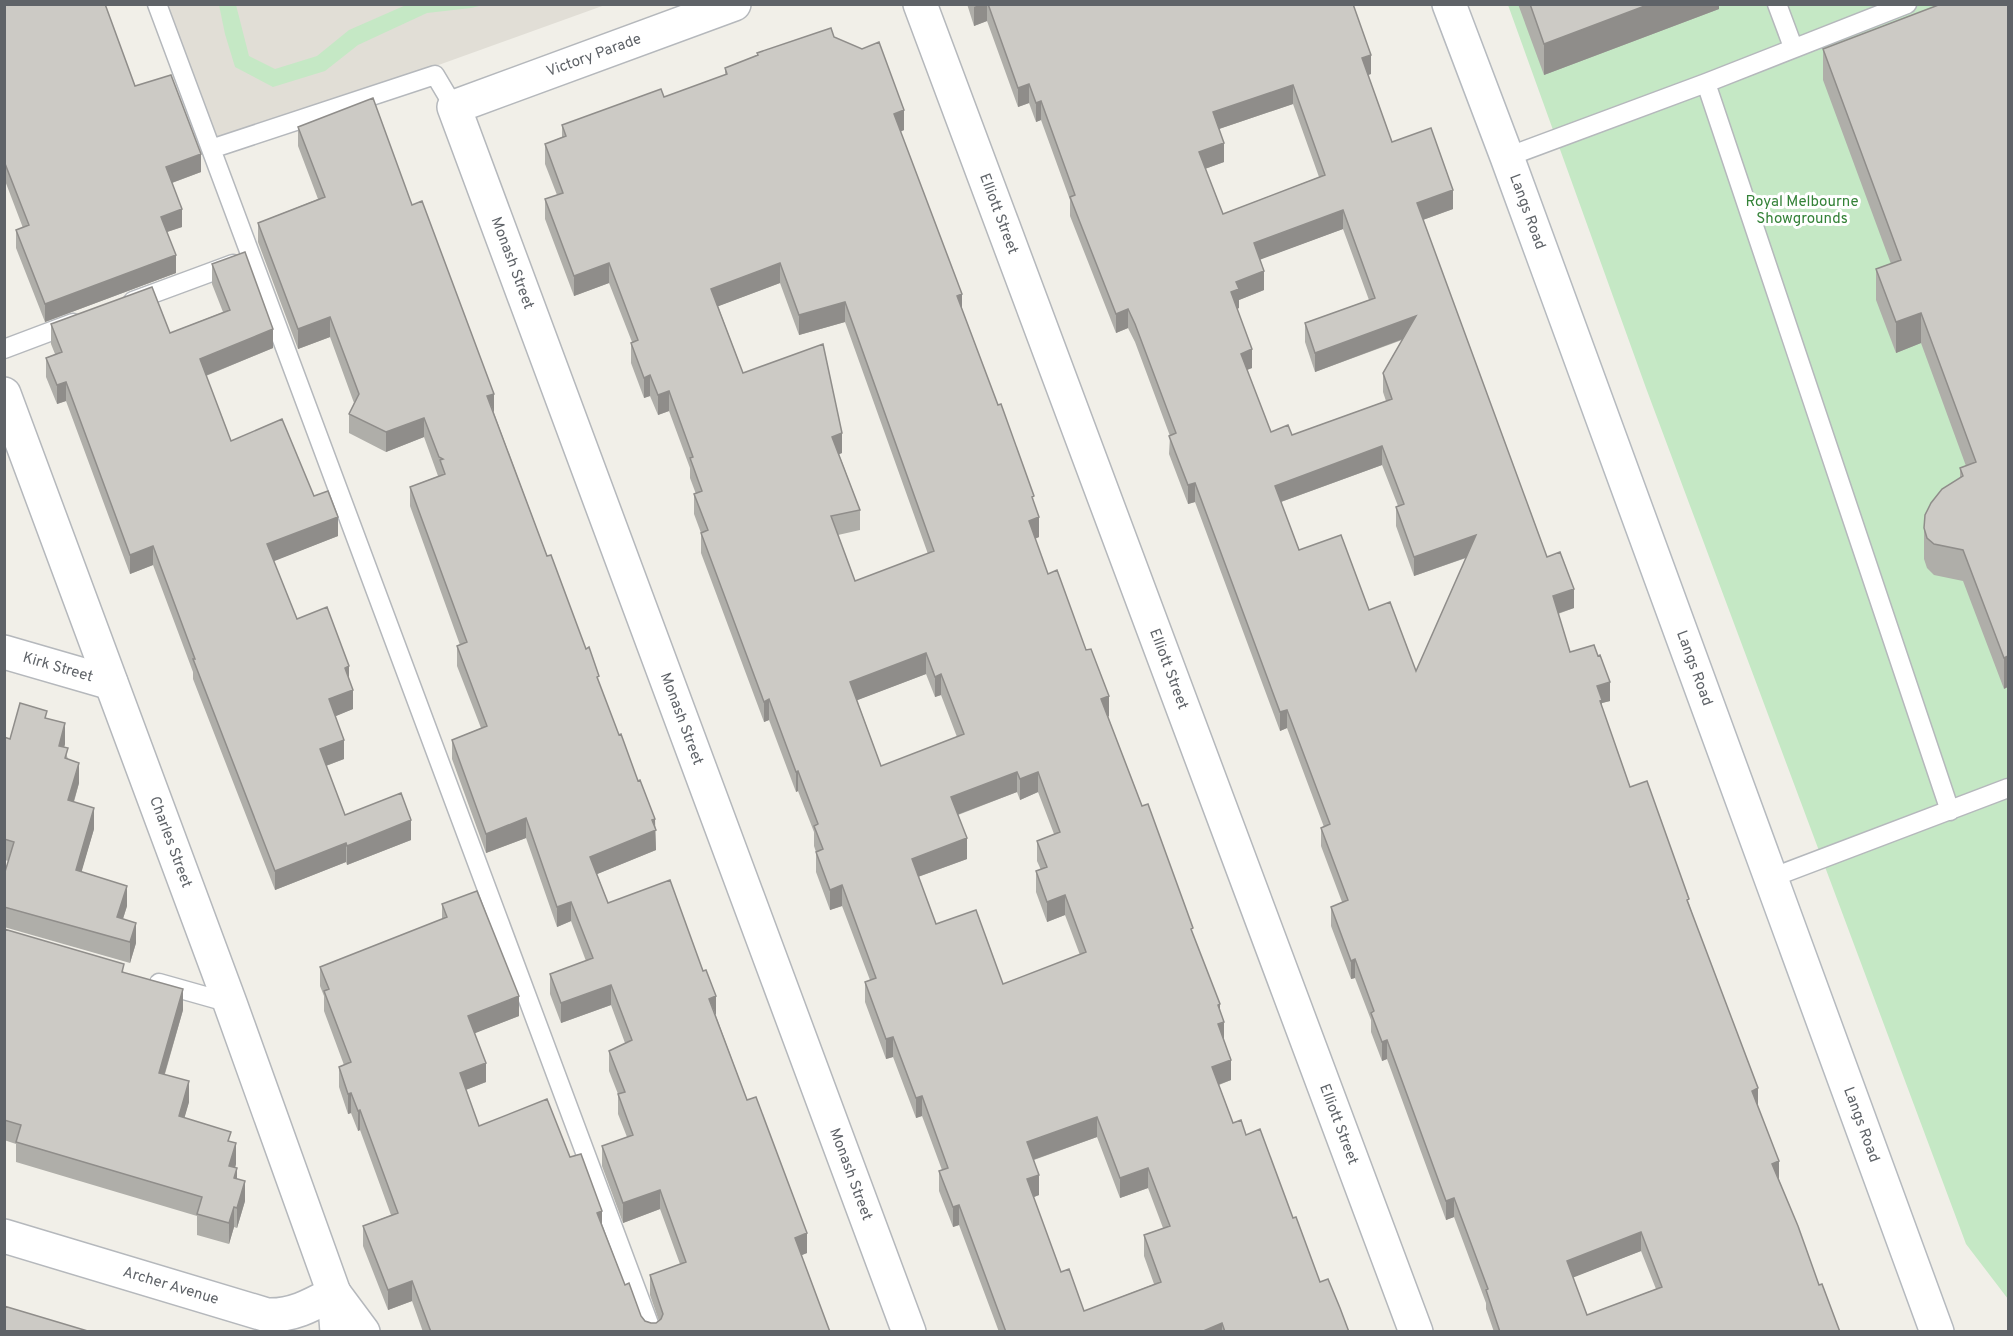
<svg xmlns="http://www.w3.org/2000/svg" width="2013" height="1336" font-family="Overpass,sans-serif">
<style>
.education{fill:#e1ded6}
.green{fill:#c5e8c5}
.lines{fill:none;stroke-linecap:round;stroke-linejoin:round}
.service-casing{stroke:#b5b8bc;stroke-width:21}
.minor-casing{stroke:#b5b8bc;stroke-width:36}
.secondary-casing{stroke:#b6babf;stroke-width:36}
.service{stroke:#fff;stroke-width:18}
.minor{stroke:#fff;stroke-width:33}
.secondary{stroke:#fff;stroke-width:33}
.wall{fill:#afaea9;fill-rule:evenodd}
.shaded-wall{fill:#8f8d8a}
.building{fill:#cccac5;stroke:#8f8d8a;stroke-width:1.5;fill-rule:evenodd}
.labels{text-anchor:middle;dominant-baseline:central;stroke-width:6;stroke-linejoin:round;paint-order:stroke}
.street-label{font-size:15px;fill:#5f6368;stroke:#fff}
.park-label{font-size:15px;fill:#348238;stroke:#fff}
</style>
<rect width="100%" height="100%" fill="#f1efe8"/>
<path class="education" d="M156,4l449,1 -397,143z"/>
<path class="green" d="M219,5h17l13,51 26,13 42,-13 32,-26 57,-25h77l-12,3 -44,5 -69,32 -33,26 -52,16 -38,-20 -10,-33z
M1508,5h500v1294l-42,-55 -320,-856z"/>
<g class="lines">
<g class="service-casing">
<path id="service" d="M157,4l495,1328
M1777,4l16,43
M1706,83l244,728
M211,149l224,-74 19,32
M1507,157l199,-74 201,-79
M133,301l100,-37
M4,349l69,-26
M1771,878l237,-90
M159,983l71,20"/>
</g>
<g class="minor-casing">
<g id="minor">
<path id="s1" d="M734,4l-280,103 455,1225"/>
<path id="s2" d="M920,4l496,1328"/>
<path id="s3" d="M4,394l226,609 104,290 3,39"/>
<path id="s4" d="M4,652l107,31"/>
<path id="s5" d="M4,1236l263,79c26,1 45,-10 67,-22"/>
<path d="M334,1293l29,39"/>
</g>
</g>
<g class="secondary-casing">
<g id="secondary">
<path id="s6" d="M1449,4l58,153 430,1175"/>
</g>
</g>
<use href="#service" class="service"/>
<use href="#minor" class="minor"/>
<use href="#secondary" class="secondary"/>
</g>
<path class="wall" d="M4,4l131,82 66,86 -29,11 10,44 -15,5 9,41 -131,49 -29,-74v-18l7,-2 -19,-50z
M967,4h386l18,70 -3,1 24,67 61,67 -30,11 124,337 27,51 -16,6 12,38 40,49 -8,2v6l28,78 59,117 69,203 21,73 40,105 21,47h-346l-8,-23v-6l-32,-86 -8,3 -59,-161 -5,2 -11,-29v-12l-16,-42 -4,1 -20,-53v-19l11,-5 -21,-56v-18l3,-1 -37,-99 -7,3 -85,-229 -7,2 -19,-50 1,-18 -35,-94 -7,-14 -12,5 -46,-117v-16l-29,-80 -5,2 -7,-19 -11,4 -31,-86 -13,5zM1293,104l26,73 -96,37 -18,-45 19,-7 -5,-33zM1343,229l26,71 -64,23v19l10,30 87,-32 -19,33v19l3,9 -94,34 -21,-3 -24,-62 5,-2 -15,-59 2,-1v-8l25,-10 -4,-31zM1382,465l16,41 -2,1v19l18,50 52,-18 -50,113 -47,-61 -70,-60 -18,-48zM1641,1251l15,38 -69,26 -14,-38z
M1518,4h201v5l-175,66z
M2008,4l-4,685 -41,-108 -29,-6 -7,-7 -3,-9v-31l36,-50v-10l6,-2 -45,-123 -25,10 -20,-53v-31l15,-5 -68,-184v-31z
M834,37l70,93 -4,2 62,177 72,194 5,34 -4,2 13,35 61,142 -1,1 34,89 51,129 27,76 4,30 7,39 -12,5 14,38 13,12 47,83 27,64 29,50h-350l-40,-107 -6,2 -14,-36v-20l3,-1 -20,-54 -6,2 -23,-61 -7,2 -21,-57v-20l5,-2 -28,-74 -12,4 -14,-38v-20l-2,-6v-14l-16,-41 -2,1 -27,-72 -5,2 -63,-169v-20l-7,-19v-20h2l-6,-16v-10l-21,-57 -11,4 -8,-19 -6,2 -13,-35v-20l1,-1 -23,-59 -35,13 -29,-77v-20l12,-4 -12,-31v-20l17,-7v-12l102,-28 61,-22v-7l32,-12v-3zM780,283l19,52 46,-13 83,232 -73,27 -17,-46 22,-5v-20l-21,-56 3,-1 -99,-80 -25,-67zM926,674l9,23 6,-2 16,42 -76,29 -24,-66zM1017,792l3,8 18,-8 16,42 -17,7v20l4,9 -5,1v21l11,30 18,-7 15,40 -77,29 -67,-60 -18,-47 49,-18 -9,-44zM1097,1137l23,61 28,-10 15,40 -19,7v21l10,28 -70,27 -23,-39 -28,-75 6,-2 -5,-35z
M298,127l114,78 82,208 53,143 52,127 56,146 1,21 -59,24 11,29 108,113 31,84 60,153 -6,2 29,77h-407l-11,-31 -24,9 -25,-64v-20l28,-11 -31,-85 -2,1 -7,-18 -3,1 -9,-27v-20l5,-2 -20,-54v-15l-4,-10v-19l122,-48v-15l77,112 -45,17 12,49 -20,8 13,36 91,31 32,70 23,58 16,31 4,5 6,2h5l3,-2 -9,-26v-20l30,-11 -20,-55 -37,14 -21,-57v-20l25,-9 -9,-23v-20l-9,-23v-20l16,-8 -14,-38 -50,18 -11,-29v-20l36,-13 -15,-40 -14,6 -31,-89 -40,15 -34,-94v-19l29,-12 -24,-62v-20l3,-1 -50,-139v-19l28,-11 -14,-39 -38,15 -37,-19v-19l5,-11 -24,-66 -32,12 -40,-107v-19l60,-24 -20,-53z
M212,264l61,84 -67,28 25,65 83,55 24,40 -65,25 24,58 52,61 4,29 -18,7 9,43 -18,7 19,49 66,25 -64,25 -1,-3 -71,28 -82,-211v-7l-40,-107 -23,9 -64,-173 -9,3 -11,-27v-19l9,-4 -4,-10v-20l119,9 53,-21 -11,-28z
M47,718l18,26 -1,3 4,12 11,24 -5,19 20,27 -13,43 46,34 -4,13 13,24 -6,20 -126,-36v-52l5,-14 -5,-1v-123l6,2z
M4,929l120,43 59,38 -18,64 24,28 -5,16 47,24 5,22 -1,4 2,11 8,22 -8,27 -3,-1 -5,17 -32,-9v-19l-181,-54v-18l-12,-4z"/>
<path class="shaded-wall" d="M981,4h6v17l-13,5v-19z
M1650,4h69v5l-175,66v-31z
M1371,55v19l-9,3v-19z
M1029,84v19l-11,4v-19z
M1293,85v19l-80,27v-19z
M1041,101v19l-5,2v-19z
M904,110v20l-10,4v-20z
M1224,143v19l-25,9v-19z
M201,154v18l-35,13v-18z
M1453,190v19l-36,13v-19z
M182,209v18l-21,7v-17z
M1343,210v19l-89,33v-19z
M176,255v18l-131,49v-18z
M609,263v20l-35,13v-20z
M780,263v20l-69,26v-20z
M1264,271v19l-25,10v8l-8,3v-19l5,-10z
M962,294v20l-5,-18z
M845,302v20l-46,13v-20z
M1128,309v19l-12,5v-19z
M1921,313v30l-25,10v-31z
M1416,316v18l-101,38v-19z
M330,317v20l-32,12v-20z
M273,329v19l-73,30v-19z
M1252,349v19l-11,4v-18z
M650,375v21l-6,2v-20z
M66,382v19l-9,3v-19z
M669,391v20l-11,4v-20z
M494,394v19l-7,-17z
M424,418v19l-38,15v-20z
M842,433v20l-10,4v-20z
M1382,446v19l-107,39v-18z
M1195,483v19l-7,2v-19z
M338,517v19l-71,28v-20z
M1039,517v20l-10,4v-20z
M1476,535v19l-62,22v-19z
M153,546v19l-23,9v-19z
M4,571h1v16l-1,1z
M1574,589v19l-21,7v-19z
M926,653v21l-76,29v-21z
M2008,656v31l-4,2v-31z
M349,666v20l-4,-18z
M941,674v21l-6,2v-20z
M1610,682v19l-8,2v16l-5,-33z
M353,690v19l-24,10v-20z
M1109,696v20l-8,3v-20z
M769,699v21l-5,2v-20z
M1287,710v18l-7,3v-19z
M65,723v21l-6,22v-20z
M344,740v19l-24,9v-19z
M79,763v20l-11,38v-21z
M798,771v20l-2,1v-20z
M1017,772v20l-66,25v-20z
M1038,772v20l-18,8v-21z
M94,808v21l-18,62v-21z
M526,818v20l-40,15v-19z
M655,819l1,31 -66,27v-20z
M411,820v20l-64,25v-19z
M967,838v21l-55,20v-20z
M346,843v19l-71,28v-19z
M842,885v21l-12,4v-20z
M127,886v20l-10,31v-20z
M1065,895v20l-18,7v-20z
M571,902v19l-14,6v-20z
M136,923v20l-6,20v-21z
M1355,959v19l-4,1v-18z
M611,985v20l-50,18v-20z
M183,989v21l-24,83v-20z
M519,996v20l-51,20v-20z
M716,996v20l-7,-17z
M1220,1004v20l4,-2v20l-6,3v-40z
M893,1037v20l-7,2v-20z
M1387,1040v19l-5,2v-19z
M1231,1060v20l-19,7v-20z
M486,1063v19l-26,10v-19z
M189,1081v21l-10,35v-21z
M1758,1088v19l-6,-16z
M351,1093v20l-3,1v-20z
M922,1096v20l-6,2v-20z
M360,1110v20l-2,1v-20z
M1097,1117v20l-70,25v-20z
M236,1143v21l-7,23v-21z
M1779,1161v19l-7,-16z
M237,1168v21l-3,-11z
M1148,1168v20l-28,10v-20z
M1039,1175v20l-12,5v-21z
M245,1181v20l-8,27v-20z
M660,1190v19l-37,14v-20z
M1454,1198v19l-8,3v-19z
M959,1205v20l-6,2v-20z
M234,1207v20l-5,17v-21z
M602,1211v20l-5,-18z
M1641,1232v19l-74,29v-19z
M807,1233v20l-12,5v-20z
M412,1281v20l-24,9v-20z
M1222,1323v9h-21z"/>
<path class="building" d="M4,4h101l30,82 36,-11 30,79 -35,13 16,42 -21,8 15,38 -131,49 -29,-74 13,-5 -25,-64z
M988,4h365l18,51 -9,3 30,84 39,-14 22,62 -36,13 130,354 13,-5 14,37 -21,7 17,56 24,-7 4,11 2,-1 10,27 -13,4 5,14 -2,1 30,86 17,-6 42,118 -2,1 71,188 -6,3 27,70 -7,3 26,62 21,59 3,-1 18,48h-340l-14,-42 2,-1 -34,-91 -8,3 -59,-161 -5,2 -11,-29 3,-2 -19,-52 -4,2 -20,-54 17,-7 -27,-72 9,-4 -43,-114 -7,2 -85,-229 -7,2 -19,-49 7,-3 -41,-109 -7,-15 -12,5 -46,-117 5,-2 -34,-94 -5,2 -7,-19 -11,4zM1293,85l32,90 -102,39 -24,-62 25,-9 -11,-31zM1343,210l32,88 -70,25 10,30 101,-37 -33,57 9,26 -100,36 -4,-10 -17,7 -30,-78 11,-5 -21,-57 8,-3 -3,-7 28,-11 -10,-28zM1382,446l22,58 -8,3 18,50 62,-22 -60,136 -26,-69 -21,8 -28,-75 -42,15 -24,-64zM1641,1232l21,55 -75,28 -20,-54z
M1530,4h120l-106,40z
M1941,4h67v652l-4,2 -41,-108 -29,-6 -7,-6 -3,-10 1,-13 6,-12 11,-14 21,-13 -3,-8 16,-6 -55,-149 -25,9 -20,-53 25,-9 -78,-211z
M831,28l3,9 28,12 17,-7 25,68 -10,4 68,180 -5,2 41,109 3,-1 33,92 -2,1 7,20 -10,4 19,53 9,-4 29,80 5,-1 18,47 -8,3 41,107 6,-2 45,124 -2,1 29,75 -2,1 6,17 -6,2 13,36 -19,7 21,56 8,-3 5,15 14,-6 33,89 3,-1 24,65 8,-3 12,29 9,24h-124l-3,-9 -21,9h-195l-47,-127 -6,2 -14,-36 9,-3 -26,-72 -6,2 -23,-61 -7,2 -21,-57 11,-4 -34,-93 -12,5 -14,-38 7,-3 -9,-23 4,-2 -20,-53 -2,1 -27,-73 -5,3 -63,-169 7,-3 -14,-36 8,-3 -12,-33 3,-1 -24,-66 -11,4 -8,-20 -6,3 -13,-35 7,-3 -29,-77 -35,13 -29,-77 18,-6 -18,-49 21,-8 -4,-11 99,-36 3,8 63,-23 -2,-6 33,-13 -1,-2zM780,263l19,52 46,-13 89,249 -79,30 -24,-65 29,-6 -28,-73 10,-4 -19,-89 -80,29 -32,-84zM926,653l9,24 6,-3 23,60 -83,32 -31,-84zM1017,772l3,7 18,-7 22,60 -23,9 10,26 -11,4 11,31 18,-7 21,57 -83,32 -27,-74 -40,14 -24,-65 55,-21 -16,-41zM1097,1117l23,61 28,-10 22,58 -26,9 17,47 -77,29 -15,-42 -8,3 -34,-93 12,-4 -12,-33z
M373,98l39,107 10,-4 72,193 -7,2 60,160 4,-1 35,94 3,-2 10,29 -2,1 22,58 2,-1 17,47 2,-1 15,39 -3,1 4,10 -66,27 18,46 62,-23 33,91 3,-1 10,26 -7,3 38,101 9,-3 51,136 -12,5 35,94h-399l-19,-51 -24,9 -25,-64 35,-13 -38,-103 -2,1 -7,-18 -3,1 -9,-27 12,-5 -27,-71 5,-2 -9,-22 127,-50 -5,-13 35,-13 42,105 -51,20 18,47 -26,10 19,53 68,-27 23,58 11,-3 21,57 -5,2 28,72 4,-2 12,33 4,5 6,2h5l5,-4 2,-5 -13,-39 36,-13 -26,-72 -37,13 -21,-57 31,-11 -15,-41 7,-2 -16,-41 23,-11 -21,-55 -50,18 -11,-29 43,-16 -22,-56 -14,5 -31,-89 -40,16 -34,-94 35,-14 -30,-80 10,-4 -57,-155 35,-13 -5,-14 3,-1 -4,-2 -15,-39 -38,14 -37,-18 10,-20 -29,-77 -32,12 -40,-106 67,-26 -27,-70z
M245,252l28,77 -73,30 31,82 51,-22 32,77 14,-5 10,26 -71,27 30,75 30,-12 22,59 -4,2 8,22 -24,9 15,41 -24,9 25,66 56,-22 10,27 -64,26 -1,-3 -71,28 -82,-212h2l-42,-113 -23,9 -64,-173 -9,3 -11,-27 16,-6 -11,-28 101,-37 18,46 60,-23 -18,-46z
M20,703l27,8 -2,7 20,5 -6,23 9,2 -3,10 14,5 -11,37 26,8 -18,62 51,16 -10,31 19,6 -6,19 -126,-35v-32l10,-33 -10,-3v-102l6,2z
M4,929l120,35 -2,8 61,17 -24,84 30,8 -10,35 52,16 -3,9 8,2 -7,23 8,2 -3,10 11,3 -8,27 -3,-1 -5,16 -32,-9 5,-17 -186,-55 5,-17 -17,-5z
M4,1306l87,26h-87z"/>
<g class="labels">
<g class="street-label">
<text transform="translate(594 56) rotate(-20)">Victory Parade</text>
<text stroke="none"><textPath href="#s6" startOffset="222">Langs Road</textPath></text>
<text stroke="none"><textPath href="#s2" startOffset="224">Elliott Street</textPath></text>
<text stroke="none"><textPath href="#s1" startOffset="465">Monash Street</textPath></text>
<text stroke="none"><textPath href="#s6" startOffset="708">Langs Road</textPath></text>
<text stroke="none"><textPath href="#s4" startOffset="56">Kirk Street</textPath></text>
<text stroke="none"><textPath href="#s2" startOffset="710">Elliott Street</textPath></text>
<text stroke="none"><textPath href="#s1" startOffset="951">Monash Street</textPath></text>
<text stroke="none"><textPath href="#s3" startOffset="478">Charles Street</textPath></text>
<text stroke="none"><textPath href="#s2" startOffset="1196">Elliott Street</textPath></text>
<text stroke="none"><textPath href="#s6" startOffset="1194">Langs Road</textPath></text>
<text stroke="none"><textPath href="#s1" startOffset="1437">Monash Street</textPath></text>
<text stroke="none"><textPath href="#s5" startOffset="174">Archer Avenue</textPath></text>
</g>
<g class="park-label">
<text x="1802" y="202">Royal Melbourne<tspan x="1802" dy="17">Showgrounds</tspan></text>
</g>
</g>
<rect width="2013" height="1336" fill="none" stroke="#5f6368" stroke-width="12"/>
</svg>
